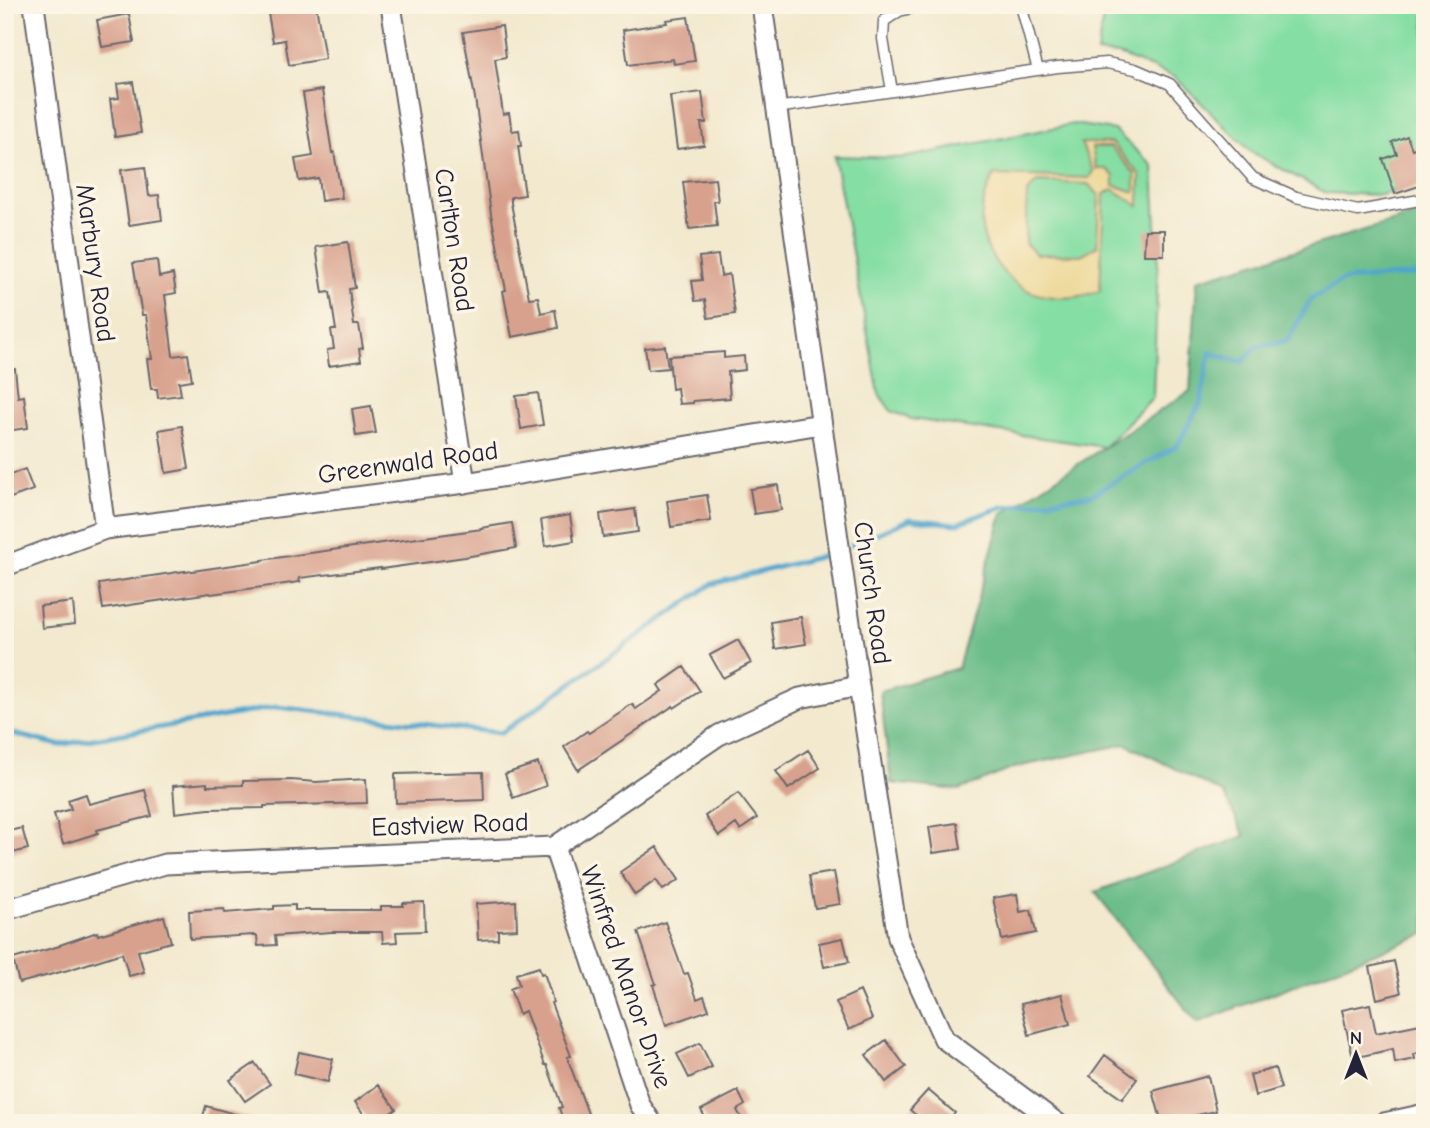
<svg xmlns="http://www.w3.org/2000/svg" width="1430" height="1128" font-family="'Comic Neue',sans-serif">
<style>
.green{fill:#85dea3;stroke:#54806f;stroke-width:2}
.forest{fill:#6cbd89;stroke:#477062;stroke-width:2}
.sand{fill:#eeda9e;stroke:#887e6c;stroke-width:2;fill-rule:evenodd}
.lines{fill:none;stroke-linecap:round;stroke-linejoin:round}
.stream{stroke:#50a5cc;stroke-width:5}
.building{fill:#d8a18d}
.service-casing{stroke:#6b686e;stroke-width:13}
.minor-casing{stroke:#6b686e;stroke-width:23}
.service{stroke:#fff;stroke-width:10}
.minor{stroke:#fff;stroke-width:19}
.labels{text-anchor:middle;dominant-baseline:central;stroke-width:7;stroke-linejoin:round;paint-order:stroke}
.street-label{font-size:26px;fill:#22223b;stroke:#fcf5e5}
</style>
<rect width="100%" height="100%" fill="#fcf5e5"/>
<filter id="ink" filterUnits="userSpaceOnUse"><feTurbulence type="fractalNoise" baseFrequency=".0143" numOctaves="2"/><feDisplacementMap in="SourceGraphic" scale="14" xChannelSelector="R" yChannelSelector="G"/><feConvolveMatrix kernelMatrix="1 2 1 2 8 2 1 2 1" color-interpolation-filters="sRGB"/></filter>
<filter id="wash" filterUnits="userSpaceOnUse"><feTurbulence type="fractalNoise" baseFrequency=".00686" numOctaves="4" result="noise"/><feDisplacementMap in="SourceGraphic" scale="28" xChannelSelector="R" yChannelSelector="G"/><feGaussianBlur stdDeviation="1.57" result="paint"/><feColorMatrix in="noise" values="0 0 0 0 0 0 0 0 0 0 0 0 0 0 0 0 0 1.4 0 .05"/><feComposite in="paint" operator="in"/></filter>
<g filter="url(#wash)">
<rect width="100%" height="100%" fill="#f2e9ce"/>
<path class="green" d="M1105,5h320v176l-43,14 -56,-2 -75,-41 -76,-75 -56,-22 -22,-2z
M1073,124l41,6 39,36 5,99 -5,132 -49,50 -193,-28 -20,-8 -12,-17 -45,-238 69,2z"/>
<path class="forest" d="M1425,212v722l-228,89 -102,-131 150,-56 -22,-43 -97,-49 -109,23 -58,23 -68,-7 -11,-92 78,-23 44,-154 188,-123 7,-111z"/>
<path class="sand" d="M1081,143h31l28,32 -1,31 -26,-17 -9,5 -4,97c-18,6 -35,9 -54,5 -33,-5 -59,-36 -64,-68 -3,-19 4,-37 12,-53l95,3 4,-7zM1092,147h19l24,27v18l-21,-7v-9l-8,-7h-10zM1037,182l51,2 11,11 -2,51 -16,9 -45,-1 -11,-11 2,-50z"/>
<g class="lines">
<path class="stream" d="M852,545l58,-26 46,5 46,-17 89,-12 86,-49 24,-44 9,-49 32,9 16,-16 29,-5 24,-42 33,-19 81,-6
M5,732l54,13 218,-38 224,26 211,-149 115,-29"/>
</g>
<g id="blocks">
<path class="building" d="M278,5h38l9,54 -36,6 -4,-25 -12,2 -6,-35z
M129,14l5,28 -32,5 -5,-27z
M688,17l7,44 -21,3 -1,-5 -45,6 -5,-35 44,-7 -1,-3z
M502,26l4,31 -11,2 8,55 6,-1 3,18 7,-1 2,16h-3l7,49 -14,2v6l18,95 9,-1 3,16 14,-3 3,18 -46,9 -9,-46 3,-1 -15,-76 -16,-116 -12,-66z
M133,82l8,51 -26,4 -5,-38 9,-1 -2,-14z
M322,90l10,63 2,-1 8,46 -21,3 -3,-23 -19,3 -4,-22 18,-3 -10,-63z
M702,92l4,31h-5l3,22 -27,4 -7,-53z
M1407,136l5,13 13,-4v39l-30,10 -12,-35 14,-5 -5,-12z
M145,167l4,29 10,-1 3,25 -33,5 -8,-55z
M715,179l3,22h-4l3,25 -28,3 -6,-47z
M1145,230h19v25h-20z
M348,242l7,46 -6,1 5,36h5l4,23 -4,1 2,12 -32,5 -2,-16 7,-1 -3,-19h5l-6,-38 -7,1 -7,-46z
M718,255l3,21 8,-2 6,40 -27,4 -3,-18 -10,1 -3,-20 10,-1 -3,-23z
M157,260l2,17 14,-3 3,19 -11,2 8,61 15,-2 4,26 -13,2 2,13 -23,3 -1,-9h-6l-4,-30h5l-6,-44h-4l-9,-52z
M665,346l3,22 -20,2 -3,-22z
M724,352v6l20,-2 1,14 -17,2 2,26 -37,3v2l-14,1 -2,-16 -5,1 -3,-33z
M15,369l3,28 6,-1 4,32 -23,3v-61z
M538,393l5,32 -22,4 -5,-33z
M371,406l5,27 -20,3 -4,-27z
M182,426l7,43 -23,4 -7,-43z
M25,469l8,21 -28,10v-23z
M778,485l3,25 -27,4 -4,-25z
M707,495l4,26 -40,6 -4,-26z
M635,509l3,23 -35,5 -3,-23z
M570,515l4,26 -29,5 -4,-26z
M512,523l4,25 -51,9 -84,12v-1l-82,10 1,4 -89,12 -1,-1 -107,16 -4,-25 86,-13v1l77,-11v-1l34,-5 186,-26 -1,-1z
M73,602l2,22 -33,4 -2,-22z
M801,617l5,27 -31,5 -4,-27z
M738,640l13,23 -28,15 -13,-23z
M684,667l16,24 -26,17 -1,-2 -95,64 -14,-23 23,-16 2,2 43,-29 4,5 26,-18 -4,-6z
M808,750l12,18 -32,21 -12,-18z
M538,763l8,23 -33,12 -8,-24z
M483,772l1,28 -88,3 -1,-29z
M366,779l1,24 -103,3v2l-55,1 -34,4 -2,-27 34,-3v3l36,-1v-4l48,-1 25,2z
M145,790l7,26 -55,14 1,3 -35,11 -9,-30 17,-5 -3,-9 18,-6 3,10z
M738,793l19,25 -17,12 -4,-6 -17,12 -14,-20z
M957,823l4,26 -28,4 -4,-26z
M22,828l6,21 -23,6v-23z
M657,847l22,33 -16,10 -7,-10 -21,15 -15,-23z
M834,872l6,32 -25,4 -6,-32z
M1017,894l3,18 11,-2 5,23 -34,7 -9,-42z
M516,901l1,28 -19,1v9l-20,1 -2,-36z
M424,902l1,29 -29,1 1,10 -14,1 -1,-11h-51l-56,4 1,9 -18,1 -1,-10h-4v-1l-63,4 -1,-28 35,-2 1,4 49,-4v-3l21,-1v5h86v-4h22v-3z
M164,916l7,26 -33,9 6,21 -15,4 -7,-23 -54,17 -49,13 -6,-24 47,-13v-1l37,-13 1,3z
M665,922l19,52 4,-1 9,26 7,-3 5,14 -43,15 -13,-40 3,-1 -18,-52z
M843,938l6,24 -25,5 -5,-24z
M1394,961l7,32 -24,6 -7,-32z
M539,967l2,7 3,-1 7,21 2,8 -2,1 20,53 -4,1 23,62 -12,4h-14l-5,-15 3,-1 -15,-42h-2l-20,-54 -6,3 -9,-25 9,-4 -3,-11z
M860,991l12,28 -23,11 -13,-28z
M1062,994l8,30 -41,11 -8,-31z
M1370,1004l6,29 49,-10v29l-11,2 1,5 -20,4 -2,-14 -40,9 -11,-48z
M886,1040l20,27 -20,15 -20,-27z
M700,1043l12,24 -23,11 -12,-24z
M299,1052l34,7 -5,23 -34,-8z
M1105,1055l32,24 -15,20 -32,-23z
M255,1063l15,21 -25,17 -15,-21z
M1275,1068l6,20 -26,8 -5,-21z
M1208,1076l8,35 -33,7 1,1 -13,4h-9l-9,-32z
M378,1085l18,24 -19,14h-7l-15,-21z
M928,1090l27,23 -8,10h-22l-15,-13z
M738,1091l7,14 -8,5 7,13h-36l-7,-13z
M206,1106l43,12 -1,5h-47z"/>
</g>
</g>
<g filter="url(#ink)">
<use href="#blocks" fill-opacity="0" stroke="#6b686e" stroke-width="2"/>
<g class="lines">
<g class="service-casing">
<path id="service" d="M1021,5l17,65
M892,91l-9,-52 1,-18 15,-10 25,-6
M776,108l282,-41 49,-4 28,6 35,15 83,94 43,19 62,14 67,-12"/>
</g>
<g class="minor-casing">
<path id="minor" d="M34,5l71,524
M391,5l74,478
M762,5l97,681 39,252 46,101 113,84
M5,566l100,-37 360,-46 356,-59
M554,847l86,258 12,18
M5,910l160,-46 389,-17 165,-112 81,-37 59,-12
M1384,1123l41,-9"/>
</g>
<use href="#service" class="service"/>
<use href="#minor" class="minor"/>
</g>
</g>
<g class="labels">
<g class="street-label">
<text transform="translate(454 240) rotate(81)">Carlton Road</text>
<text transform="translate(95 263) rotate(82)">Marbury Road</text>
<text transform="translate(408 463) rotate(-8)">Greenwald Road</text>
<text transform="translate(872 593) rotate(82)">Church Road</text>
<text transform="translate(450 825) rotate(-2)">Eastview Road</text>
<text transform="translate(626 977) rotate(71)">Winfred Manor Drive</text>
</g>
</g>
<rect width="1430" height="1128" fill="none" stroke="#fcf5e5" stroke-width="28"/>
<g transform="translate(1356 1054)" stroke="#fcf5e5" stroke-width="5" paint-order="stroke">
<path d="M0-5L12 26L0 18L-12 26Z" fill="#22223b"/>
<text y="-10" font-size="19" font-weight="bold" text-anchor="middle" fill="#22223b">N</text>
</g>
</svg>
